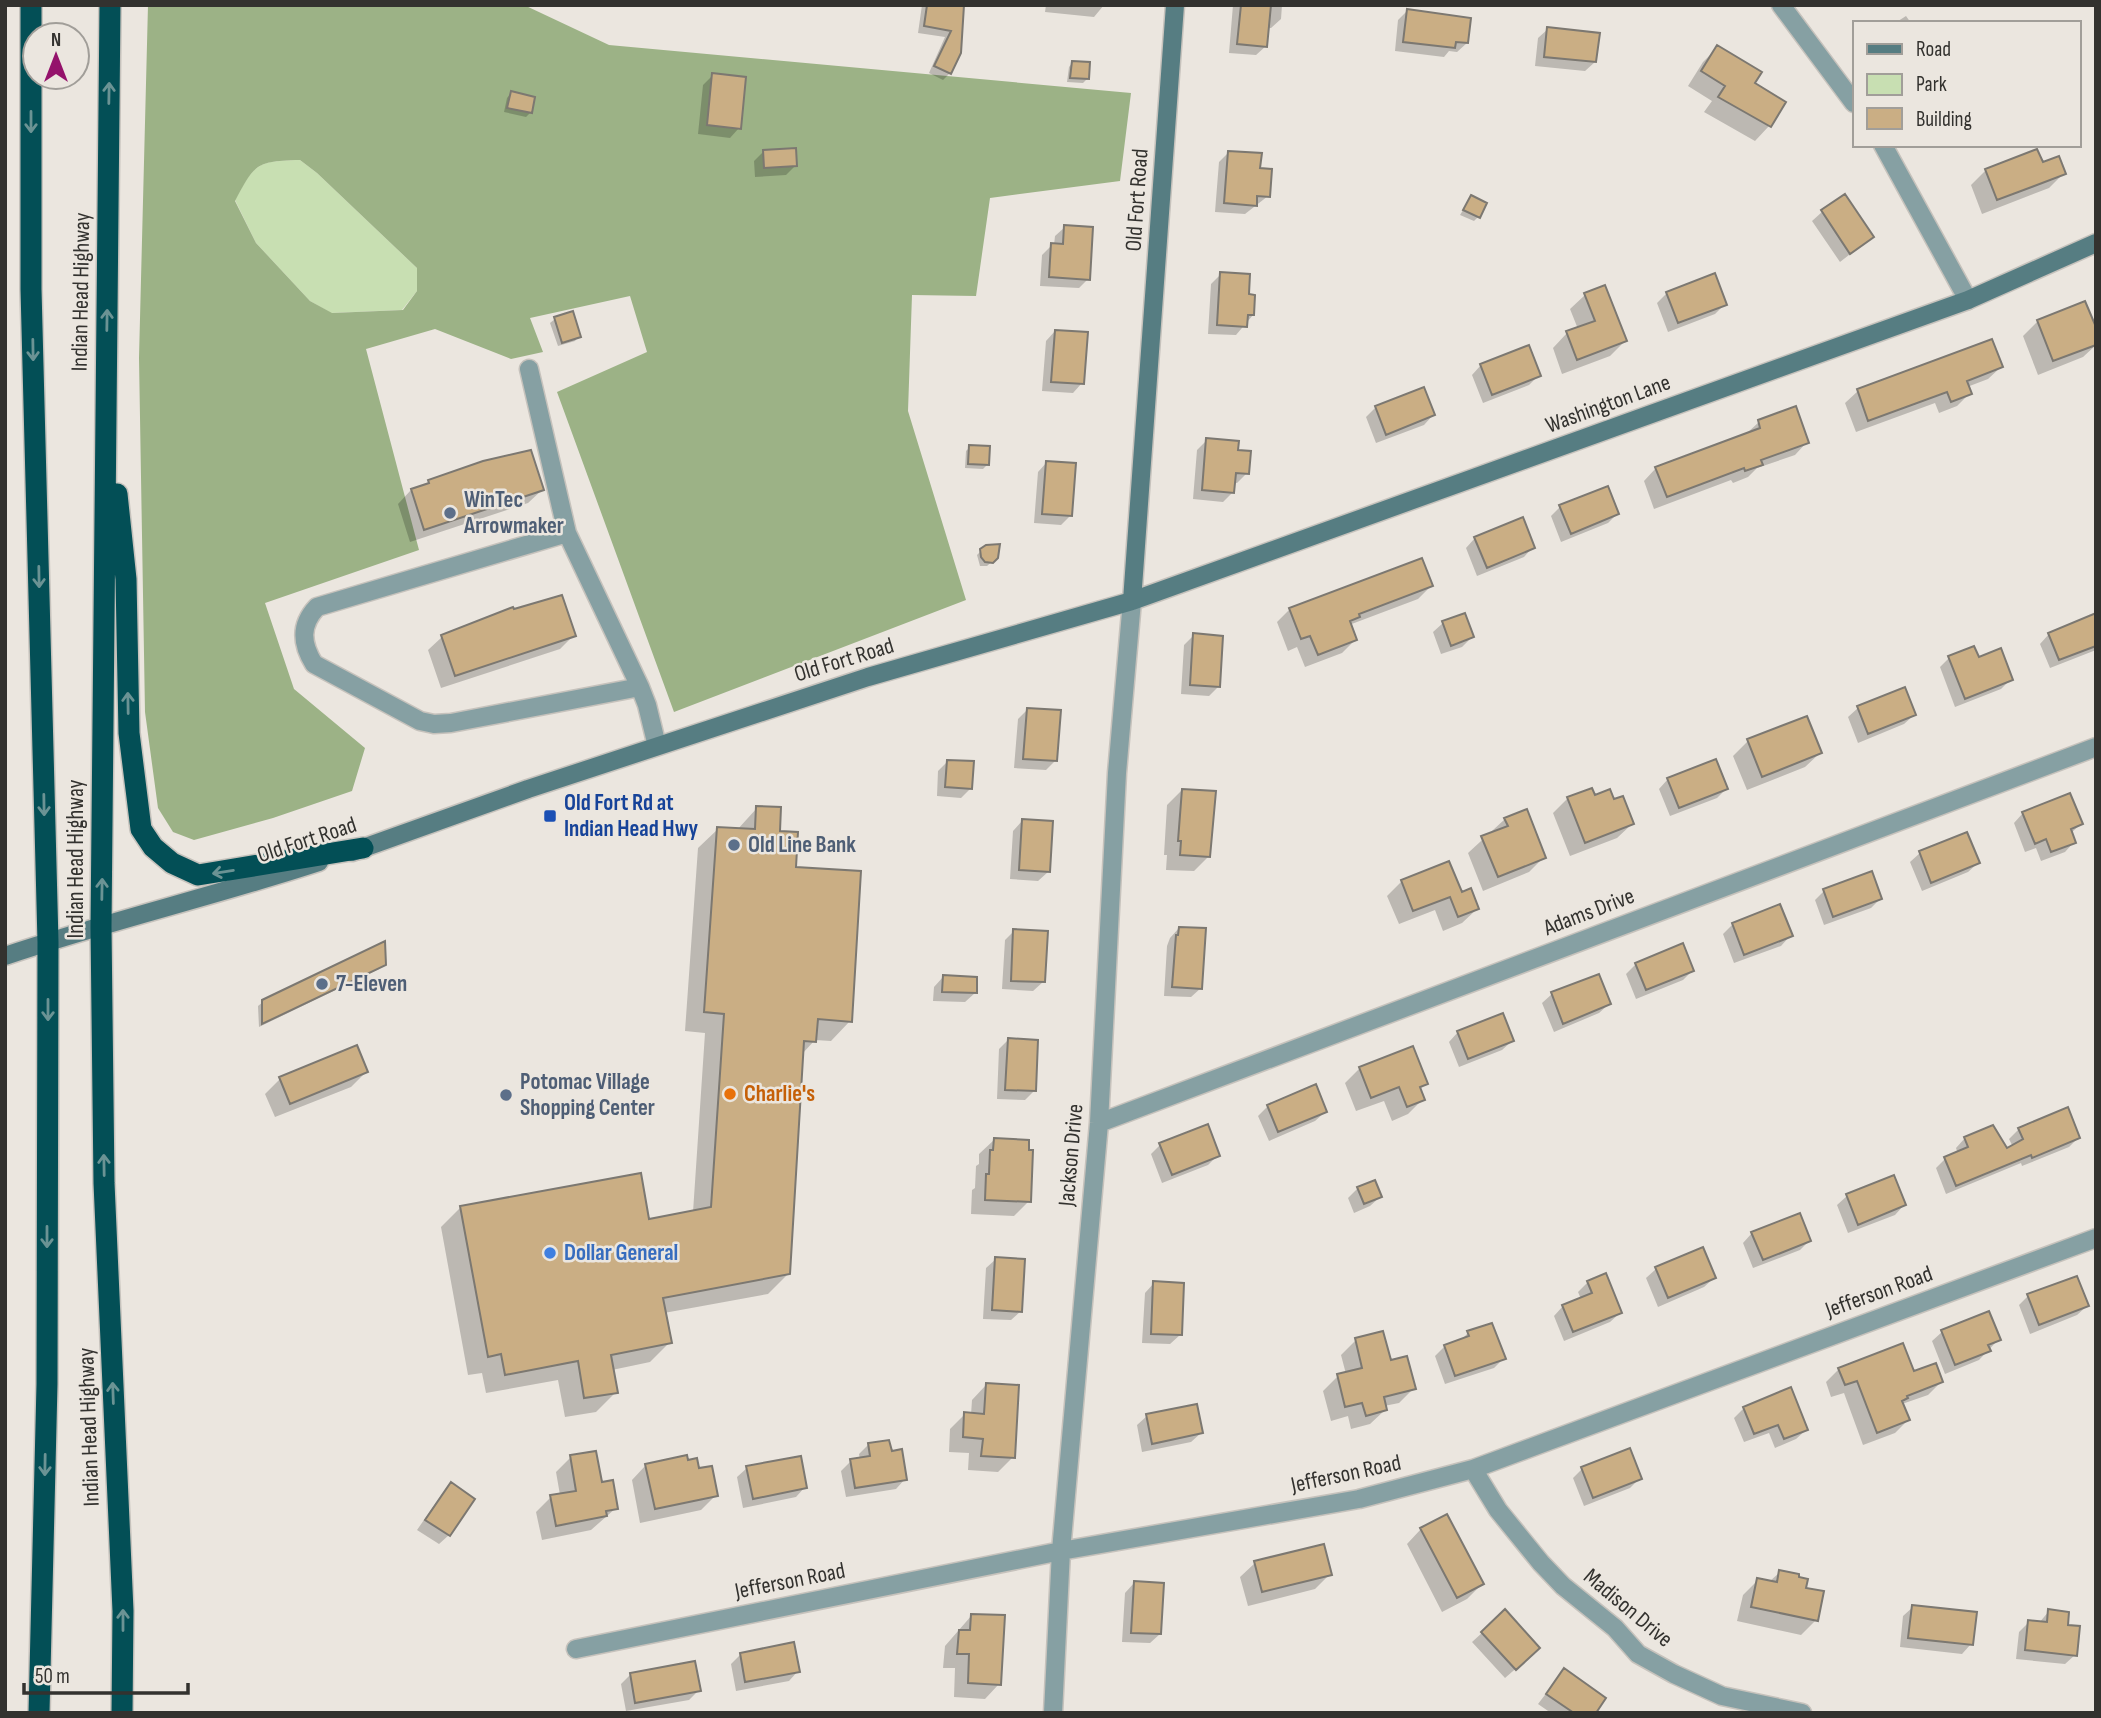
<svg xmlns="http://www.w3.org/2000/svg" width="2101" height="1718" font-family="'Sofia Sans Condensed',sans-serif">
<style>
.green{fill:#c8dfb2}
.forest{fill:#9cb286;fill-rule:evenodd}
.shadow{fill:#0003}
.building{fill:#caae84;stroke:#7c7871;stroke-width:2}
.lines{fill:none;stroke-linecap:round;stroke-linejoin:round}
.street-casing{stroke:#c6c2bc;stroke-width:21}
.secondary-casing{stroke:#c6c2bc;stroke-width:21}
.highway-casing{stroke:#c6c2bc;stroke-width:24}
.street{stroke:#86a0a3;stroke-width:18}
.secondary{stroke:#567d82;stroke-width:18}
.highway{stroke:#034f56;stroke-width:21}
.oneway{stroke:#6b9394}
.service-dot{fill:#5c6f8a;stroke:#ebe6df;stroke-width:2.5}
.transit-dot{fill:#1a4fb4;stroke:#ebe6df;stroke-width:2.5}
.food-dot{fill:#e8710a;stroke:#ebe6df;stroke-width:2.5}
.shop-dot{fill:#3f7fe0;stroke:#ebe6df;stroke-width:2.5}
.labels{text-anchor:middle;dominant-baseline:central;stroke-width:5;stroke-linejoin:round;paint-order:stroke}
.street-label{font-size:23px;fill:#33322f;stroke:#ebe6df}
.service-label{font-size:23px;font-weight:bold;fill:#4e5e75;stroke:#ebe6df;text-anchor:start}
.transit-label{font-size:23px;font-weight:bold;fill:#164399;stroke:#ebe6df;text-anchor:start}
.food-label{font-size:23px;font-weight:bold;fill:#c56008;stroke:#ebe6df;text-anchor:start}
.shop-label{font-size:23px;font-weight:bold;fill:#366cbe;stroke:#ebe6df;text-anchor:start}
</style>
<rect width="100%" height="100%" fill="#ebe6df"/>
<path class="green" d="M300,160l17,13 100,95v23l-15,19 -71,3 -21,-12 -54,-58 -21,-43c20,-37 22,-39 65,-40z"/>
<path class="forest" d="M148,5h376l85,40 522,48 -11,88 -130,17 -14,98 -64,-1 -4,116 58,189 -292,112 -117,-320 90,-40 -17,-56 -100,22 13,34 -32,7 -76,-30 -69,20 53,201 -154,53 29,86 71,59 -13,43 -79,27 -79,22 -21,-8 -15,-24 -13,-96 -6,-354zM300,160l17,13 100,95v23l-14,19 -71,3 -22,-12 -54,-58 -21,-42c20,-38 22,-40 65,-41z"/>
<path class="shadow" d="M922,5h40l-12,68 -7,7 -14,-7 16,-36 -27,-4z
M1046,5h58l-10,12 -49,-5z
M1233,5h49l-1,14 -10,9h-4l-1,18 -10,9 -27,-2z
M1408,10l59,33 -10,9 -8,-1 -5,6 -49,-6 3,-31z
M1906,16l5,7h-16z
M1548,29l47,33 -10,9 -50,-5 3,-28z
M1718,47l35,36 31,19 -15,24 -14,15 -51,-29 8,-11 -24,-15 15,-24z
M1073,62l14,17 -4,4 -16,-1 2,-15z
M713,75l26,53 -9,10 -32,-4 5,-49z
M511,93l20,19 -5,5 -22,-5 3,-14z
M763,152l32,14 -9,9 -31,2 -1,-16z
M1228,153l30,17 10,26 -23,18 -30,-2 4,-50z
M2042,164l22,9 -15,15 -67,26 -11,-29 15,-15z
M1471,197l7,20 -4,4 -14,-6z
M1845,197l27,40 -32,25 -28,-41 10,-9z
M1065,227l23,52 -9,9 -39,-2 2,-31 10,-10h2l1,-9z
M1221,274l26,22 6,19 -17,20 -28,-1 3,-50z
M1667,293l58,11 -10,10 -47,18 -11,-29z
M1585,295l40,46 -15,15 -48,18 -9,-26 14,-15 11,-4 -8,-20z
M555,319l24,17 -4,5 -17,5 -8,-23z
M2038,321l58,24 -13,12 -45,18 -15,-39z
M1055,331l27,52 -9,10 -31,-2 4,-50z
M1481,365l58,10 -10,10 -46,18 -11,-28z
M2001,367l-13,12 -21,8 3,6 -13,13 -18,7 -4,-10 -79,29 -11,-29 13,-12z
M1376,407l57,8 -9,10 -48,18 -10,-26z
M1759,422l48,20 -12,13 -38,13 -9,9 -15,6 -2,-3 -77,29 -10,-28 12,-13 90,-34z
M1207,440l29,11 11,22 -10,10h-4v9l-10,10 -30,-3 4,-49z
M970,447l17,18 -4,4 -18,-1 1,-17z
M1047,462l24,53 -10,10 -27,-2 4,-51z
M429,481l113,9 -14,13 -118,39 -12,-38 13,-14 14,-4z
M1560,507l57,7 -9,9 -47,19 -10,-26z
M1475,538l58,9 -9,10 -47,19 -11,-28z
M981,551l16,6 -10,9h-7l-3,-11z
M1431,586l-13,13 -69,26 6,15 -13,13 -37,14 -8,-20 -9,4 -11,-29 13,-13z
M2095,615l1,35 -46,18 -10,-24 9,-10z
M1443,623l29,14 -10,10 -21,7 -8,-22z
M574,635l-14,14 -119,39 -13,-38 14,-13z
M1194,635l24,52 -9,9 -28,-2 3,-49z
M1949,658l29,2 33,19 -10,10 -46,18 -15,-40z
M1904,690l10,25 -10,9 -46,19 -10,-26 10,-9z
M1027,710l29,50 -10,10 -32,-2 4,-49z
M1748,741l72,12 -15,14 -58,23 -14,-34z
M948,761l23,27 -10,10 -24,-2 1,-25z
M1668,779l58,10 -9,9 -47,18 -11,-27z
M1182,790l27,66 -15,15 -28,-1 1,-15h-3l3,-50z
M1594,797l38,27 -15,14 -47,18 -17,-43 15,-15z
M757,808l21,24 16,37 56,152 -19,20 -16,-1 -13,14 -14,220 -20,20 -104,19 6,29 -20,20 -38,8 4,22 -20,20 -31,5 -7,-37 -72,13 -4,-20 -14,2 -27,-148 20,-20 187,14 45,-9 12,-179 -20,-2 13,-183 20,-19 19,1z
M2023,813l58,11 -10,9 3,9 -9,10 -24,9 -5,-13 -11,4 -11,-29z
M1505,819l39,38 -15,15 -46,19 -15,-38z
M1022,821l26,51 -10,9 -28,-2 3,-48z
M1966,834l12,29 -10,9 -46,19 -12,-29 10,-9z
M1402,881l59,13 16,15 -15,14 -19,8 -8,-21 -36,14 -12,-28z
M1824,891l56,8 -9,9 -47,17 -9,-25z
M1733,924l57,12 -9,10 -47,17 -11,-29z
M1179,928l22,60 -10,9 -27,-1 3,-50 3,-8z
M1014,931l29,51 -10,9 -31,-2 3,-49z
M1636,964l56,7 -9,9 -47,19 -10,-25z
M384,965l-5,4 -120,58 -1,-21 5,-4z
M943,977l32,16 -10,9 -32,-1 1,-14z
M1552,994l57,10 -10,9 -45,19 -12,-29z
M1458,1032l54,9 -10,9 -43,17 -10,-25z
M1008,1040l26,51 -9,9 -28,-1 2,-50z
M1360,1068l66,16 -7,6 3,10 -14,14 -16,7 -8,-20 -28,10 -11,-28z
M366,1072l-15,15 -76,30 -10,-23 15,-15z
M1268,1106l57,6 -10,9 -46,20 -11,-25z
M2019,1129l59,9 -9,9 -47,19 -1,-3 -75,31 -10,-26 9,-9 13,-5 -2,-6 9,-10 41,12 7,-3 -4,-8z
M994,1140l33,11 2,50 -15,15 -43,-2 1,-24 3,-2 1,-22 3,-2v-10z
M1160,1145l58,10 -10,10 -46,18 -11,-29z
M1358,1188l22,9 -10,9 -16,7 -6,-15z
M1847,1196l57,9 -9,10 -47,18 -11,-28z
M1752,1233l57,8 -9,9 -47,18 -10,-25z
M1702,1250l12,28 -10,9 -46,20 -12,-29 10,-9z
M996,1259l25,52 -10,9 -28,-1 3,-51z
M1588,1282l32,31 -10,9 -46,19 -10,-25 9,-10 18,-7 -3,-7z
M1154,1283l26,52 -10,9 -28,-1 3,-50z
M2028,1296l59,10 -10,9 -47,19 -11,-29z
M1988,1313l11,26 -20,21 -34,14 -13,-33 10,-9z
M1468,1333l36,25 -10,10 -49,16 -10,-28 10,-10 15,-5z
M1356,1340l33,22 25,26 -15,15 -15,3 1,4 -15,14 -19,5 -3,-13 -17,5 -8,-30 15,-15 8,-2 -5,-19z
M1839,1369l74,4 28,9 -13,13 -26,9 6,16 -13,13 -32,12 -19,-52 -13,4 -5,-15z
M986,1385l27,72 -15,15 -30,-2 1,-17 -20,-1 1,-23 15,-15 6,1 1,-15z
M1744,1408l62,22 -10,9 -21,9 -6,-15 -25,9 -10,-24z
M1147,1416l54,17 -10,9 -49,10 -5,-27z
M868,1445l22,8 15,26 -9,10 -50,8 -5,-26 10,-10 9,-1 -1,-6z
M571,1457l29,27 16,24 -25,22 -49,10 -6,-28 15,-15 9,-2 -4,-23z
M687,1462l11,8 18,25 -15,15 -61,13 -8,-43 14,-15z
M747,1468l58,19 -9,10 -53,11 -6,-31z
M1582,1469l58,9 -10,10 -46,18 -11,-28z
M451,1484l-2,51 -10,9 -22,-14 25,-36z
M1421,1529l61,55 -15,15 -25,13 -35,-68z
M1255,1563l75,11 -15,15 -67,17 -8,-29z
M1780,1572l24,17 12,31 -15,15 -64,-14 6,-26 15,-15 11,2z
M1134,1583l26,51 -10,9 -28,-1 3,-49z
M1913,1607l58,37 -9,10 -62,-7 3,-31z
M2049,1611l17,15 9,29 -10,9 -49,-5 3,-27 10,-10 10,1z
M1505,1612l24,45 -24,21 -33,-36z
M972,1615l27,69 -14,15 -31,-2 1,-29h-12l2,-22z
M741,1654l57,17 -9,10 -53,10 -5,-27z
M1564,1670l30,43h-43l-13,-9z
M630,1675l69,15 -10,10 -63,11 -5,-27z"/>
<path class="building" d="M927,5h37l-3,48 -10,21 -17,-8 17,-35 -27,-5z
M1241,5h30l-4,42 -30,-3z
M1407,9l64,9 -3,25 -12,-1 -1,6 -52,-6z
M1547,27l53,6 -4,29 -52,-5z
M1717,45l45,27 -7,11 31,19 -15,25 -53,-30 7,-11 -24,-15z
M1072,61l18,1 -1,17 -19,-1z
M712,73l34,4 -5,52 -34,-4z
M511,91l24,6 -3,16 -25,-5z
M796,148l1,18 -33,2 -1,-18z
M2037,149l6,13 16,-6 7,18 -69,26 -12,-31z
M1228,151l34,2 -2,15 12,1 -2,28 -13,-1v10l-33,-3z
M1845,194l29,43 -24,17 -29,-44z
M1471,195l16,8 -7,15 -17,-8z
M1064,225l29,2 -3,53 -41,-3 2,-34 12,1z
M1220,272l30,2 -1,20 6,1 -1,20h-6l-1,12 -30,-2z
M1715,273l12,32 -49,18 -12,-31z
M1605,285l22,56 -50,19 -11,-29 29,-10 -11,-28z
M2085,301l11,26v18l-43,16 -16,-41z
M573,311l8,26 -19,6 -8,-26z
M1055,330l33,2 -4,52 -33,-2z
M1992,339l11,28 -36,14 5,13 -21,8 -4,-10 -79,29 -11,-32z
M1529,345l12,31 -49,19 -12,-31z
M1424,387l11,28 -49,20 -11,-29z
M1796,406l13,37 -48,17 2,5 -18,6 -1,-3 -77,29 -12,-30 105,-39 -2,-8z
M1206,438l33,3 -1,9 13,1 -2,23 -13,-1 -2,20 -32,-3z
M969,445l21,1 -1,19 -21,-1z
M531,450l13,40 -120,40 -13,-41 18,-6 -1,-3 55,-19z
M1046,461l30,2 -4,53 -30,-2z
M1608,486l11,28 -48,20 -12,-29z
M1523,517l12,31 -48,20 -13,-31z
M1000,544l-2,14 -5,5 -8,-1 -4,-5 -1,-8 6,-4z
M1422,558l11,28 -74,28 1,3 -10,4 7,19 -39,15 -8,-19 -9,3 -12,-31z
M562,595l14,41 -121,40 -14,-41 72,-28 1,2z
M1465,613l9,24 -23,9 -9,-25z
M2096,613v33l-37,14 -11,-27z
M1193,633l30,3 -3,51 -30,-2z
M1974,646l5,11 22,-9 12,32 -48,19 -17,-43z
M1905,687l11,28 -48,19 -11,-28z
M1027,708l34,2 -4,51 -34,-2z
M1807,716l15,37 -60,24 -15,-38z
M1716,759l12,30 -49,19 -12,-30z
M947,760l27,1 -2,28 -27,-2z
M1592,788l3,7 15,-6 4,10 9,-3 11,28 -49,19 -18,-46z
M1182,789l34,2 -6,66 -30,-2 1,-14h-3z
M2070,793l13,31 -12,5 5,14 -25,9 -5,-13 -11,5 -13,-32z
M756,806l25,1 -1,24 18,1 -2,35 65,4 -9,151 -34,-3 -2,23 -12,-1 -14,233 -127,24 9,45 -61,12 7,38 -34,5 -6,-37 -73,14 -4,-21 -13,3 -28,-151 181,-33 8,46 62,-12 13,-193 -20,-2 13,-185 38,2z
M1527,809l19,49 -48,19 -17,-41 27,-10 -4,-8z
M1022,819l31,2 -3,51 -31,-2z
M1967,832l13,31 -49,20 -12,-32z
M1449,861l13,31 9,-4 8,21 -21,8 -8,-20 -37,14 -12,-31z
M1872,871l10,28 -49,18 -10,-28z
M1780,904l13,32 -49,19 -12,-32z
M1179,927l27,1 -4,61 -30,-2 4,-52h2z
M1013,929l35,2 -3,51 -34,-1z
M385,941l1,24 -124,59v-24z
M1683,943l11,28 -48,19 -11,-27z
M1599,974l12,30 -48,20 -12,-32z
M943,975l34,2v16l-35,-1z
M1503,1013l11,28 -46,18 -11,-28z
M1008,1038l30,2 -2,51 -31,-1z
M357,1045l11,27 -78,32 -11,-27z
M1413,1046l15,38 -8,3 5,13 -18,7 -8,-20 -28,11 -12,-31z
M1316,1084l11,28 -49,20 -11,-27z
M2068,1107l12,31 -48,20 -1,-3 -75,31 -12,-29 24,-10 -4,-10 29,-12 14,23 16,-9 -5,-11z
M1208,1124l12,32 -48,19 -13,-32z
M994,1138l35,2v10h4l-2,52 -46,-2 1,-26h3l1,-24h3z
M1894,1175l12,30 -48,20 -12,-31z
M1375,1180l7,17 -18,7 -7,-17z
M1800,1213l11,28 -48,19 -12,-28z
M1703,1247l13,31 -48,20 -13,-31z
M995,1257l30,2 -3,53 -30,-2z
M1606,1273l16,40 -49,19 -11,-27 30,-12 -5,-12z
M2077,1276l12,30 -50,19 -12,-31z
M1153,1281l31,2 -2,52 -31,-1z
M1989,1311l12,29 -13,5 3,6 -36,14 -14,-35z
M1492,1323l14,36 -51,17 -11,-31 25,-9 -2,-5z
M1383,1331l8,29 16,-4 9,33 -32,8 3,13 -21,6 -4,-13 -17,4 -8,-33 25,-6 -7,-30z
M1903,1343l11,28 22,-8 7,19 -36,14 1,2 -6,3 8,19 -33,13 -20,-52 -12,4 -7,-17z
M986,1383l33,2 -4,73 -34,-2 2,-17 -20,-2 1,-25 20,2z
M1791,1387l17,43 -24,9 -6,-14 -24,9 -11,-27z
M1197,1404l6,29 -51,11 -6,-30z
M889,1440l3,11 10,-2 5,31 -52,8 -5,-29 20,-3 -2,-13z
M1630,1448l12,31 -49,19 -12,-31z
M596,1451l6,31 11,-2 5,29 -12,2 1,5 -51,10 -6,-31 26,-4 -6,-36z
M687,1455l1,5 9,-2 2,10 13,-2 6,30 -63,13 -10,-45z
M801,1456l6,32 -54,11 -7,-33z
M451,1482l24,17 -25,37 -25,-16z
M1447,1514l37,70 -27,14 -37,-70z
M1324,1544l8,31 -70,17 -8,-31z
M1779,1570l20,4v3l9,2 -2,9 18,3 -6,30 -67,-14 6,-29 20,4z
M1134,1581l30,2 -3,51 -30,-1z
M1912,1605l65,7 -4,33 -65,-7z
M1505,1609l35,39 -24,22 -35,-38z
M2048,1609l21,3 -1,13 12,1 -3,30 -52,-6 3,-30 19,2z
M971,1614l34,1 -4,70 -33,-2 1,-29h-12l2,-24h11z
M794,1642l6,30 -55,10 -5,-29z
M695,1661l6,30 -66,12 -5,-30z
M1564,1668l42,30 -10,15h-22l-28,-19z"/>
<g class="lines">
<g class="street-casing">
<path id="street" d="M1781,5l73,98
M1883,145l85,155
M529,369l38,164 73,154 7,18 10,41
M567,533l-250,74c-17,18 -16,36 -3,57l106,57 14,3 17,-1 189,-36
M1099,1123l997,-376
M1473,1469l25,41 43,53 22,23 52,42 23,26 36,20 48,22 80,17
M576,1649l485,-98 298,-52 114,-30 623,-231
M1053,1713l8,-162 38,-428 18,-350 15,-172"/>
</g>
<g class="secondary-casing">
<path id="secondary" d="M1132,601l43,-596
M352,852l176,-63 340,-112 264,-76 836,-301 128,-57
M5,956c104,-35 210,-60 314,-94"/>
</g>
<g class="highway-casing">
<path id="highway" d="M31,5v284l17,653 -1,442 -8,329
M110,5l-9,922 3,256 19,428 -1,102
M117,494l9,85 3,154 12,96 12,18 19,16 26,12 165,-27"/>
</g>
<use href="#street" class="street"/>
<use href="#secondary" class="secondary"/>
<use href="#highway" class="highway"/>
</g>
<defs><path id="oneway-shaft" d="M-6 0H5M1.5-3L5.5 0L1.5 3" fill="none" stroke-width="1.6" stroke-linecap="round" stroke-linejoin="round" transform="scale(1.75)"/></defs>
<g class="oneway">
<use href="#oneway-shaft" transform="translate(109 93) rotate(-89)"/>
<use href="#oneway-shaft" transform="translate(31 122) rotate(90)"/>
<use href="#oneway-shaft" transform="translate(107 320) rotate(-89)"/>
<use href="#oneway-shaft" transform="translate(33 350) rotate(89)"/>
<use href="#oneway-shaft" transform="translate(39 577) rotate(89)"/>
<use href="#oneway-shaft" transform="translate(128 703) rotate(-91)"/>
<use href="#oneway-shaft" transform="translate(44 805) rotate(89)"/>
<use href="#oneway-shaft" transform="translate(223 872) rotate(171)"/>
<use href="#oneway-shaft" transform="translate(102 889) rotate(-89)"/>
<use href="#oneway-shaft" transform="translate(48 1010) rotate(90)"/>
<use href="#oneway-shaft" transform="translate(104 1165) rotate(-91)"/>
<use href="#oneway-shaft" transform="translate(47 1237) rotate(90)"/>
<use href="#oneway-shaft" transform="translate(113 1393) rotate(-92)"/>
<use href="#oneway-shaft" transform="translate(45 1465) rotate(91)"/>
<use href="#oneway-shaft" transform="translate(123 1620) rotate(-90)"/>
</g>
<g class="service-dot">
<circle cx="450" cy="513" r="7"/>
<circle cx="734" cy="845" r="7"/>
<circle cx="322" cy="984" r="7"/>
<circle cx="506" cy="1095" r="7"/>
</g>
<rect class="transit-dot" x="543" y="809" width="14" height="14" rx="3.5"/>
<circle class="food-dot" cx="730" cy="1094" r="7"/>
<circle class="shop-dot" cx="550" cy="1253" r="7"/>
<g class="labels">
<g class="street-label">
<text transform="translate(1137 200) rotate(-86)">Old Fort Road</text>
<text transform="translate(81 292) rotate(-89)">Indian Head Highway</text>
<text transform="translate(1608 404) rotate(-20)">Washington Lane</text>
<text transform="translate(844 660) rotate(-17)">Old Fort Road</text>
<text transform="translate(307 840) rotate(-18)">Old Fort Road</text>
<text transform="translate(76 859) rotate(-90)">Indian Head Highway</text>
<text transform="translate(1589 912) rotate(-21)">Adams Drive</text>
<text transform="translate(1071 1155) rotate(-85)">Jackson Drive</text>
<text transform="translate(1879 1292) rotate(-20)">Jefferson Road</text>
<text transform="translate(89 1427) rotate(-92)">Indian Head Highway</text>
<text transform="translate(1346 1474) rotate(-12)">Jefferson Road</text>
<text transform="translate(790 1581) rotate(-11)">Jefferson Road</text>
<text transform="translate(1628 1608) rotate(40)">Madison Drive</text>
</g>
<g class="service-label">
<text x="464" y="500">WinTec<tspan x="464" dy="26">Arrowmaker</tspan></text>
<text x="748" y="845">Old Line Bank</text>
<text x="336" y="984">7-Eleven</text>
<text x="520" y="1082">Potomac Village<tspan x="520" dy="26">Shopping Center</tspan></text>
</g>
<g class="transit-label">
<text x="564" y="803">Old Fort Rd at<tspan x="564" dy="26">Indian Head Hwy</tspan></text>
</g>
<g class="food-label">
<text x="744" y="1094">Charlie's</text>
</g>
<g class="shop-label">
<text x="564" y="1253">Dollar General</text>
</g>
</g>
<rect width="2101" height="1718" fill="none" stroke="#33322f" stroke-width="14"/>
<rect x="1853" y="21" width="228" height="126" fill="#ebe6df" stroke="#a19e99" stroke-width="2"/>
<rect x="1867" y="44" width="35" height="10" fill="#567d82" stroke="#a19e99" stroke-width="2"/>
<text x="1916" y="56" font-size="21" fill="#33322f">Road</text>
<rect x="1867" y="74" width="35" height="21" fill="#c8dfb2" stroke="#a19e99" stroke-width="2"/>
<text x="1916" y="91" font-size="21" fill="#33322f">Park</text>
<rect x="1867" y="108" width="35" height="21" fill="#caae84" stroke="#a19e99" stroke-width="2"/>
<text x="1916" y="126" font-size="21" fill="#33322f">Building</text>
<g transform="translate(56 56)"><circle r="33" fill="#ebe6df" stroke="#a19e99" stroke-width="2"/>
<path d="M0-5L12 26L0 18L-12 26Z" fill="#94126b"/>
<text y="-10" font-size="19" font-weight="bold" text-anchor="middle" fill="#33322f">N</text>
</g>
<path d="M24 1683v10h164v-10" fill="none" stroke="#33322f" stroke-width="3.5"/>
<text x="35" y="1683" font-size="21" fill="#33322f" stroke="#ebe6df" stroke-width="5" paint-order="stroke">50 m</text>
</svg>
